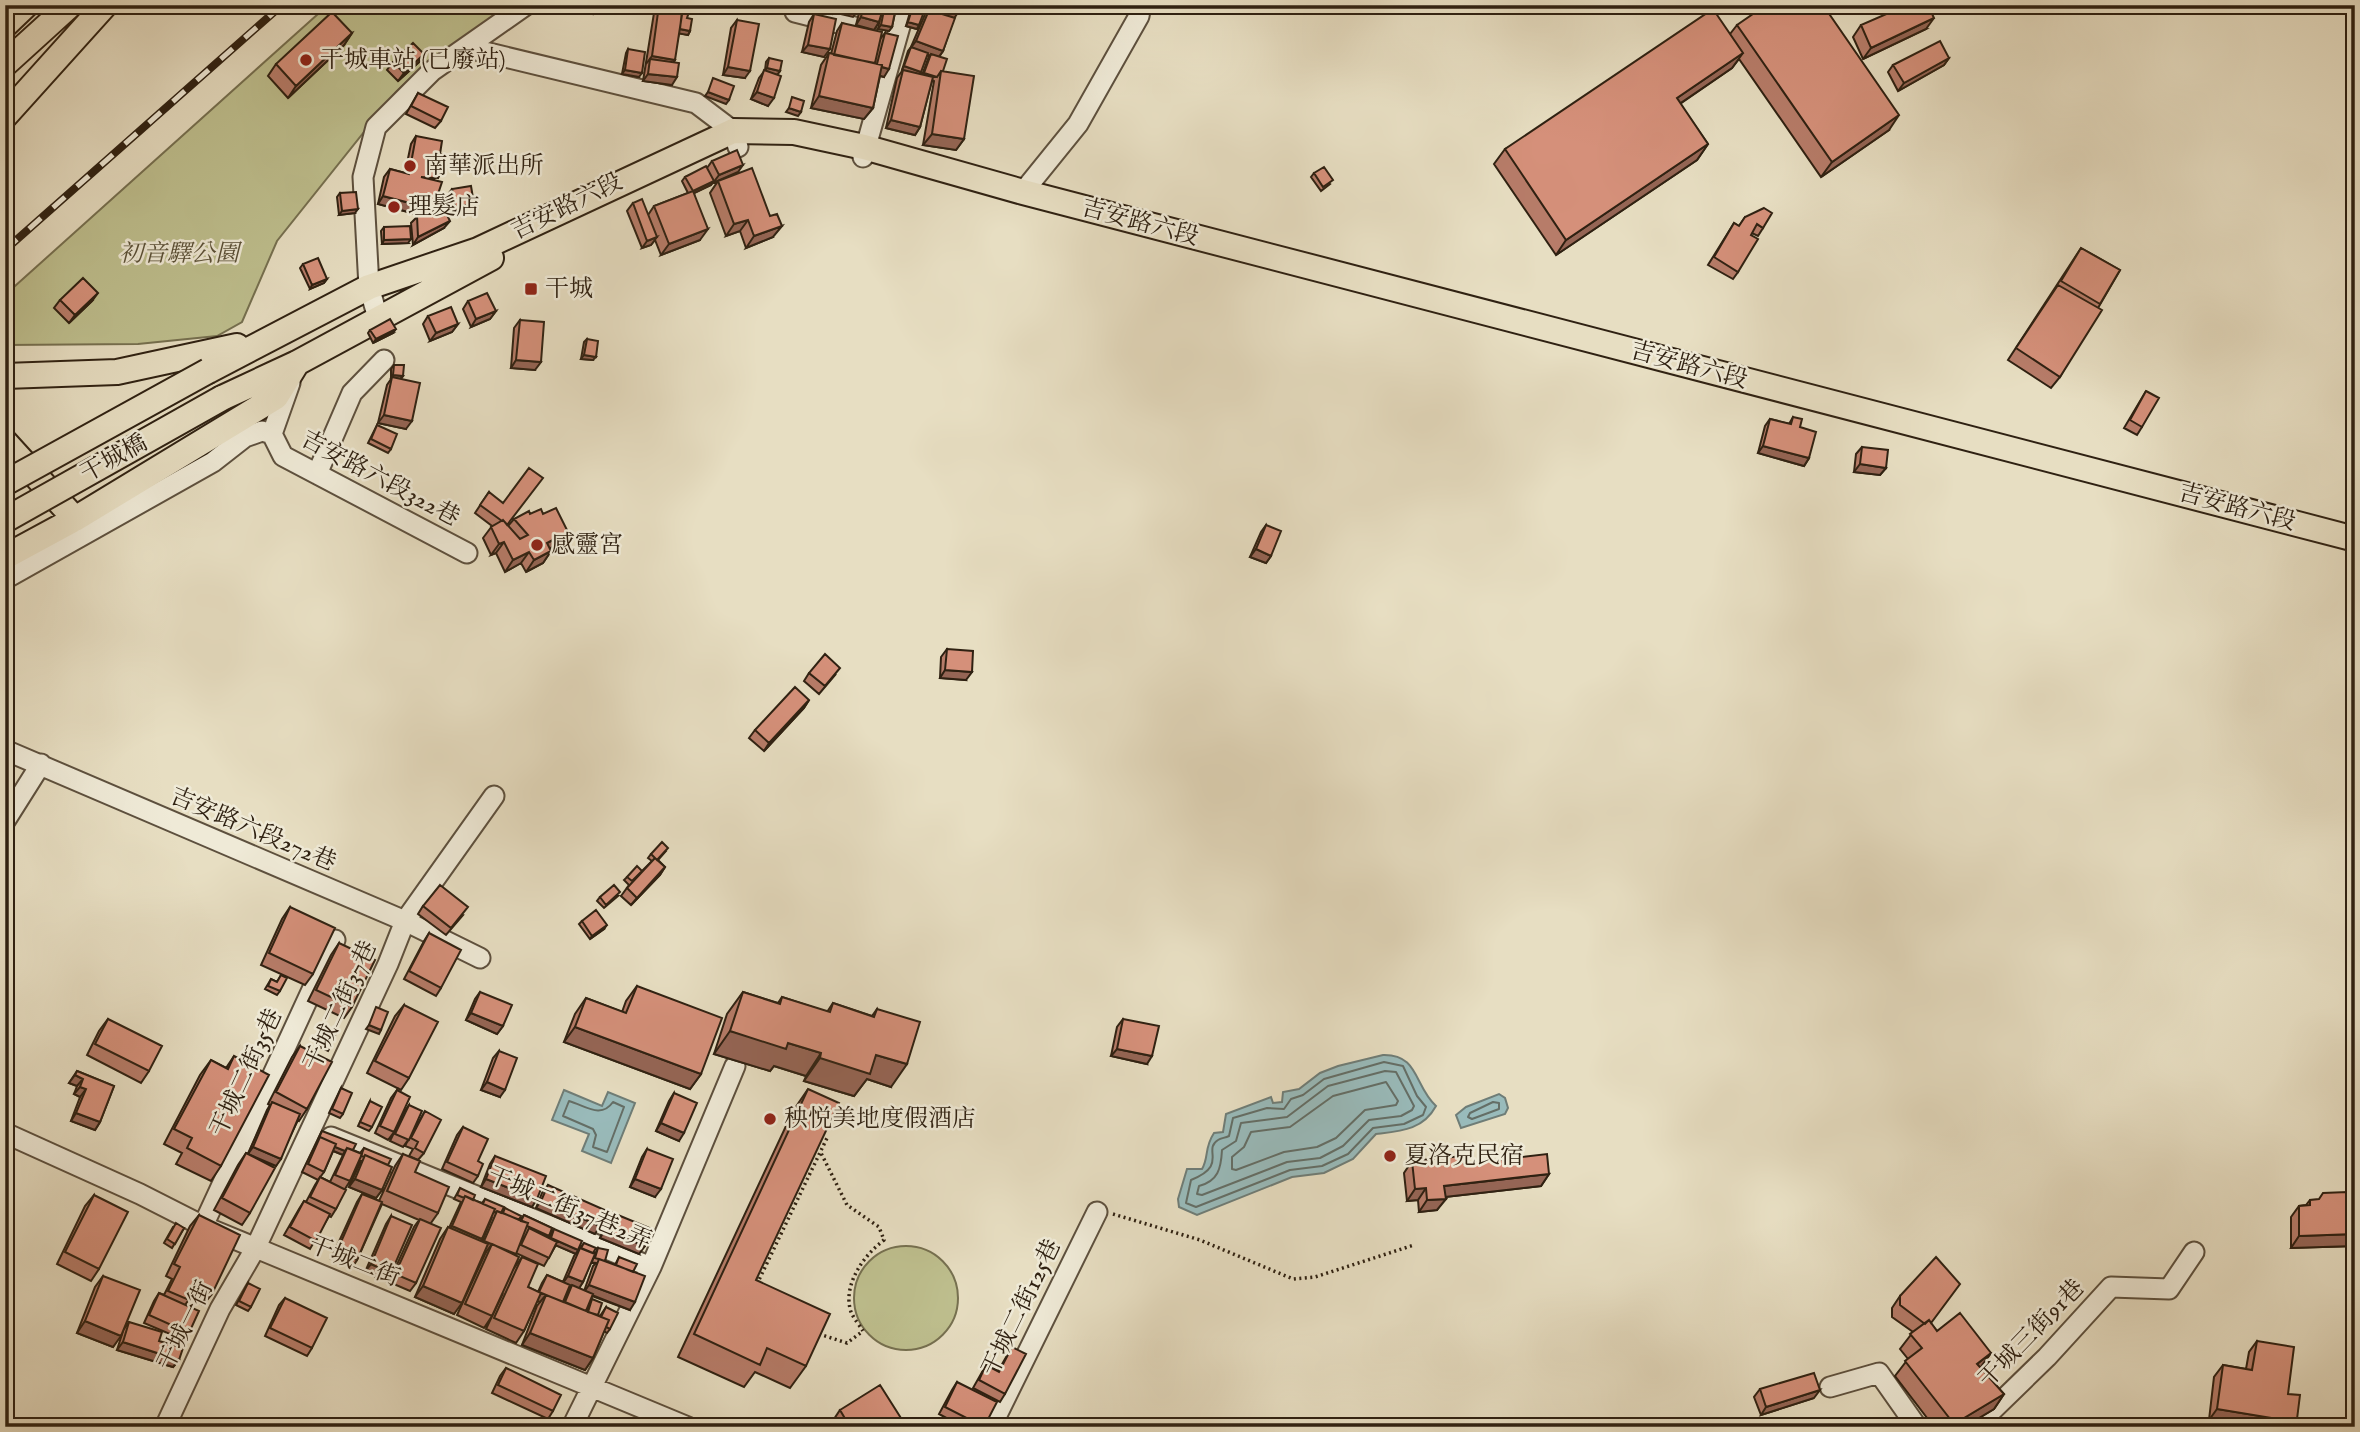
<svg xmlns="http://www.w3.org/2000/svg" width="2360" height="1432" font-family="'IM FELL English','Noto Serif TC',serif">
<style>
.green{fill:#bebf8e;stroke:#767050;stroke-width:2}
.water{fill:#9bb;stroke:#6f7d77;stroke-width:2}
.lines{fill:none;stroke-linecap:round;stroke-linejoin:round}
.shore{stroke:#646e66;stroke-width:2}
.minor-casing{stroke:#5d503e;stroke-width:23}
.major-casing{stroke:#2f2112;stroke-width:28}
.path{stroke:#2f2112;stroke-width:3.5;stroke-dasharray:2 3.5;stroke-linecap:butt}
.minor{stroke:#efead7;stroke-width:19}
.major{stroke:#e7dec2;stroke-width:24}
.rail-casing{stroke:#2f2112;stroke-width:8}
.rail{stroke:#efead7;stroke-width:5;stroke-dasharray:16;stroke-linecap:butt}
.major-bridge-casing{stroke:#2f2112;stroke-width:28;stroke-linecap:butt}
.major-bridge{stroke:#e7dec2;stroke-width:24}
.wall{fill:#b77c69;stroke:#2f2112;stroke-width:2;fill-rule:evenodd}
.shaded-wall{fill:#956555;stroke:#2f2112;stroke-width:2}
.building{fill:#d5907a;stroke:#2f2112;stroke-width:2}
.poi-dot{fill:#8f2418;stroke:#efead7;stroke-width:2.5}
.labels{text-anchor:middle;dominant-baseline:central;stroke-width:5;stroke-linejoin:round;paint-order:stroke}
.poi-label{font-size:24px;fill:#2f2112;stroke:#efead7;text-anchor:start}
.street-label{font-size:24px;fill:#2f2112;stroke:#efead7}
.park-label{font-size:24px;font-style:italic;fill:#5a5037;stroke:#efead7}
</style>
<rect width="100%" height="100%" fill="#e7dec2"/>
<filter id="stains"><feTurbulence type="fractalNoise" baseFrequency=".00286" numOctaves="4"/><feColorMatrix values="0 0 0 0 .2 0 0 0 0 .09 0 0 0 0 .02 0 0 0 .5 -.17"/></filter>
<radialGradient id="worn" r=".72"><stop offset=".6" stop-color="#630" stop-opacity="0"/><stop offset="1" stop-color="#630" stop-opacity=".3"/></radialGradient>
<path class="green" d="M328,5h186l-33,26 -48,26 -37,35 -119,149 -35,81 -25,14 -79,8 -133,1v-50z
M854 1298a52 52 0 1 1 104 0a52 52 0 1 1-104 0Z"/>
<path class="water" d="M1383,1055c36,-1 31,31 53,51 -13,24 -35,25 -60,28l-23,25 -29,14 -32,4 -95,38 -18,-8 -1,-8 9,-30h15c7,-12 2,-21 12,-36l9,-1 3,-18 45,-17 2,6 9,-1 1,-10 16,-3 21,-16 18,-7z
M564,1090l38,16 6,-14 27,11 -24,60 -29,-12 7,-17 -37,-14z
M1499,1094l6,4 3,10 -3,6 -44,14 -5,-13 10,-8z"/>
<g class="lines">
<path class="shore" d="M1384,1062l19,4 14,30 9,11 -3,8 -19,9 -31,4 -25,26 -26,12 -32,4 -94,37 -10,-4 5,-23c38,-15 11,-30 27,-40 3,-2 7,-2 11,-4l4,-18 34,-10 17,1 7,-10 12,-4 21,-16z
M1385,1071l11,1 18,34 -2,4 -11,6 -32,4 -26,26 -23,12 -33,4 -85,33 -5,-1 2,-8c19,-5 22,-17 23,-36l14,-9 5,-18 46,-6 41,-31z
M1386,1082l12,19 -2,4 -31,5 -29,28 -19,9 -33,5 -48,18 -4,-1v-12l12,-10 7,-15 39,-5 43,-31z
M569,1101c17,5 32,18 44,1l11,5 -17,45 -14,-5 3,-12 -3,-6 -30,-13z
M1493,1102l6,1v6l-27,10 -4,-2 2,-4z"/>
<g class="minor-casing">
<path id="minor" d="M795,12l71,18
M468,48l228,55 37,28 5,16
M863,157l43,-152
M1023,192l55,-68 61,-108 2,-11
M378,318l-9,-31 -6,-110 13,-50 56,-56 94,-66
M290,383l-18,51 11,22 184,97
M317,474l35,-81 32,-33
M5,579l208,-117 32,-25 17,-6 10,3
M5,750l400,171 75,37
M5,821l36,-57
M5,1133l135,61 63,32 485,201
M331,1137l320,130 -79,160
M203,1226l132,-286
M651,1267l84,-201
M1830,1387l49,-14 38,54
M165,1427l55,-118 35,-60 133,-285 17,-43 89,-125
M991,1427l106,-215
M1975,1427l72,-70 64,-70 58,2 25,-37"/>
</g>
<g class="major-casing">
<path id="major" d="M5,25l21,-20
M5,64l65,-59
M5,116l100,-111
M208,371l161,-84 109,-37 255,-119 61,1 70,15 159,45 1332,347
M5,376l112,-4 120,-26
M222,398l75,-35 194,-105
M5,442l70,77
M5,557l70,-38 201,-122 21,-34"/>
</g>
<path class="path" d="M1113,1214l87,26 93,39 22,-2 99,-32
M757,1284l70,-146
M819,1334l28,9 16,-12c-3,-5 -9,-12 -12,-19 -9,-27 13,-57 33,-72l-5,-13 -32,-22 -27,-54"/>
<use href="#minor" class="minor"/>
<use href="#major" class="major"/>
<g class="rail-casing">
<path id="rail" d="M5,250l277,-245"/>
</g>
<use href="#rail" class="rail"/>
<g class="major-bridge-casing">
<path id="major-bridge" d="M5,483l203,-112
M5,520l217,-122"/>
</g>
<use href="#major-bridge" class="major-bridge"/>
</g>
<path class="wall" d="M581,5h18l-6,9z
M636,5h47l-2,3 6,10 3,13 -2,4 -9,-2 -6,29 -1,23 -29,-4 11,-68 2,-4z
M861,5h40l-1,5 -3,3h-2l-3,14 -3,4 -11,-2 2,-11 -6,12 -18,-5z
M929,5h32l-7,13 -11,33 -4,6 25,82 -8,11 -33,-5 11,-64 -2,-1 -12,47 -5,8 -29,-7 11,-50 5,-7v-1l6,-19 3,-4zM927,55l2,1 -7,19 -2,-1z
M913,6l6,19 -2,4 -11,-3 5,-17z
M814,14l10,43 -22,-5 7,-30z
M737,20l8,58 -22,-3 8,-47z
M842,23l38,16 5,-6 -1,44 -4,-1 -7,32 -9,11 -53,-11 10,-43 8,-12 2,1 6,-23z
M1737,25l152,105 -68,47 -82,-118 -7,9 -52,36 28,40 -11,16 -141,95 -62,-91 11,-15 225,-115z
M1861,25l65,4 -63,30 -10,-22z
M352,33l-8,12 -56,53 -20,-22 8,-12z
M628,49l11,28 -17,-3 4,-21z
M424,54l-5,8 -21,19 -11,-11 6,-8z
M769,58l11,13 -3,4 -9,31 -17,-7 8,-21 6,-8 1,-8z
M1949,58l-5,7 -46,26 -10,-19 5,-7z
M418,93l23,28 -6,7 -29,-14z
M416,136l24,18 -2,24 -3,-1 -1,3 -1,29 -1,2 12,17 -31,17 -2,-22 8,-8 -41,-11 6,-27 6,-8 15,4 6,-29z
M712,161l26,11 -17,8 52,57 -27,11 -6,-17 -14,5 -16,-43 8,-12 -5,2v-1l-2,3 -17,8 6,47 -39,15 -6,-15 -4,5 -9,3 -15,-37 6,-8 15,12 6,-9 34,-13 -6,-12 3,-4 22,-9z
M1314,173l16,11 -9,7 -10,-14z
M452,189l19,19 -18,3 -4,-18z
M340,193l15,20 -16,2 -2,-18z
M1745,217l18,11 -5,8 -6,-3 -1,2 -13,37 -5,7 -25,-14 26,-42 5,3z
M384,227l24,16 -26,1 -1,-13z
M2081,248l39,22 -22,38 -38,69 -9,11 -43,-28z
M303,264l24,15 -3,4 -14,6 -10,-21z
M60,300l32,1 -23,22 -15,-15z
M468,301l28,10 -6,8 -19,8 -8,-18z
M428,316l30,8 -6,8 -22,9 -7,-17z
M520,320l15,50 -24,-2 3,-40z
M370,330l23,3 -20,10 -5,-10z
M587,339l6,21 -12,-1 3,-17z
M394,365l9,11 -2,3 5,50 -28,-6 9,-38 4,-6v-10z
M2146,391l-4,36 -5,8 -13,-7z
M1793,417l7,10 9,31 -5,8 -46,-13 7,-27 5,-7 19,5z
M377,425l14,24 -3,4 -20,-10z
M1862,447l24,21 -6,7 -26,-3 2,-18z
M489,492l19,34 6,-7 16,-5 30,29 -10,6 1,2 -8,12 -17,9 -5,-9 -16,9 -9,-19 -5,2 -8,-17 9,-12 -17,-13z
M1266,525l5,31 -5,7 -16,-6 11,-25z
M947,649l19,31 -26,-2 1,-21z
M809,673l26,2 -16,19 -15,-13z
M809,700l-5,8 -40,43 -15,-13 6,-8z
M665,852l-7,8 7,7 -5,8 -29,30 -10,-9 8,-11 -5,-5 3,-3 15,-6 10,-10 -4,-3 3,-4z
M618,896l-14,12 -7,-7 3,-4z
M423,906l40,9 -17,20 -28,-21z
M290,907l23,67 -8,11 -44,-20 21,-46z
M582,921l22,8 -14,10 -11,-15z
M429,933l12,55 -5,8 -32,-17 20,-38z
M339,943l13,64 -8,11 -36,-17 23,-46z
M281,975l-1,16 -3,4 -12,-6 6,-10 6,3z
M637,986l64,88 -11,15 -126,-47 11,-28 11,-16 36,14 4,-11z
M480,992l23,34 -6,8 -31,-14 9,-21z
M743,992l35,11 4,-6 45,15 6,-9 39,13 5,-7 14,78 -24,-8 -13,17 -50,-15 2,-5 -32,-10 -4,5 -56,-17 13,-40z
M404,1005l5,73 -8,12 -34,-17 28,-57z
M108,1019l41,52 -8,12 -54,-28 12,-24z
M1123,1019l24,45 -36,-8 6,-29z
M327,1029l3,18 -2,4 -10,-5z
M300,1046l7,63 -8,12 -1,-1 -22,46 -25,-10 -1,57 -8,12 -28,-15 24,-45 8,-12 2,1 19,-44 3,-5 -2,-1 24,-47z
M499,1051l1,46 -19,-7 12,-32z
M234,1056l-13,110 -10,15 -35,-17 6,-11 -18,-9 36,-69 11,-15 15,8z
M77,1071l37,15 -14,36 -5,8 -24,-9 9,-24 -6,-3 3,-8 -8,-3z
M341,1088l2,26 -3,4 -11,-5z
M808,1089l-52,191 50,86 -16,22 -35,-16 -11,15 -66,-30 115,-246z
M397,1090l-3,42 -6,8 -13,-7 16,-35z
M674,1093l5,48 -23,-10 13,-30z
M370,1101l2,26 -3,4 -11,-5z
M409,1105v34l16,-28 -1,42 -6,7 -9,-4 4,-7 -8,-3 3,-6 -5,7 -13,-6 14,-29z
M463,1127l15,34v15l-5,7 -31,-14 15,-34z
M322,1131l31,19 7,3 4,-5 24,17 -6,25 -6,8 -27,-11 12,-26h-2l-9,20 -5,8 -9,20 -5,8 -2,-1 -19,33 -26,-14 15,-26 5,-8 2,1 9,-17 5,-8 10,5 13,-27 -10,-4 -9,21 -6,8 -16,-8z
M647,1149l8,48 -25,-10 12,-30z
M403,1154l12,18 23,41 -7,10 -15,60 -6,8 -21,-9 25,-55 5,-7 -37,-16 -25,56 -5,8 -21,-9 26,-57 5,-8 17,7 16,-35z
M495,1156l37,51 -51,-20 9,-23z
M1412,1161l52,3 85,10 -8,12 -96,11 -8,13 -18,2 -1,-12 -11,1 -3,-28z
M548,1185l47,49 -59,-26 6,-15z
M460,1188l13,12 9,3 3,-4 16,14 4,-5 14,12h1l4,-5 28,13 -4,9 1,1 5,-9 22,25 -20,-9 -12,21 -28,-13 -1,2 -1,13 8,-11 6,30 10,5 4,-9 5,-8 16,7 11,-26 10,-13 11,11 3,-6 7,13 10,4 4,-8 14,15 -3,38 -38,-14 -6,15h1l5,-12 6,16 2,1 6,-9 4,22 -3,4 -3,-2 -11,27 -8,12 -63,-25 15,-39 3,-4 -3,-1 -13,30 -8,12 -30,-14 17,-36 -11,23 -8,12 -27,-13 29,-63 -2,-1 -30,63 -39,-17 25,-58 8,-12 1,1 12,-26 -7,-3zM492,1217l-10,25 -1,-1zM594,1255l-2,7 4,1 -3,3 -9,25 -5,-3 4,-6z
M94,1195l5,74 -8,12 -34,-17 28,-58z
M2310,1200l45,1v45l-64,2v-31l8,-11 7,-1z
M613,1213l26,41 -39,-16 7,-17z
M199,1215l13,79 -9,11 -13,-7 -5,7 4,28 -5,7 -40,-17 10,-22 5,-8 5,2 8,-16 -6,-3 24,-50z
M391,1216v57l-6,8 -20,-9 21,-48z
M173,1227l11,1 -12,20 -8,-5z
M103,1276l21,53 5,-7 30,19 20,19 -6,7 -56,-17 6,-19 -10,16 -36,-14 18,-46z
M248,1283l3,24 -3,4 -12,-6z
M1900,1296l31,28 6,7 54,22 -11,15 24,26 -10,15 -30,18h-30l-39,-51 13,-17 -8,-10 13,-17 -21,-15v-9z
M285,1298l27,50 -5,8 -42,-20 14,-31z
M2257,1341l31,53 8,33h-48l-39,-7 5,-43 9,-12 23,4 3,-17z
M1012,1347l-7,47 -5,8 -27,-14 13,-23 12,6z
M506,1368l47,43 -5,8 -56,-26 8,-17z
M957,1382l27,45h-21l-24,-13 13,-24z
M1760,1389l54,9 -53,17 -7,-18z
M840,1410l66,16 -71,1 -3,-5z"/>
<path class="shaded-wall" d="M636,5h23l-3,4z
M819,5h14l4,1 -5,8 -16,-4z
M932,5h12l15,6 -8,12 -22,-13z
M885,6l15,4 -3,3 -15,-3z
M839,9l17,4 -3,4 -17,-4z
M861,17l18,5 -5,8 -18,-5z
M1934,18l-8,11 -63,30 8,-11z
M908,22l11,3 -2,4 -11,-3z
M881,25l11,2 -3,4 -11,-2z
M679,29l11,2 -2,4 -12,-2z
M352,33l-8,12 -56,53 8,-12z
M916,41l27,10 -5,7 -28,-9z
M808,45l22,4 -6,8 -22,-5z
M1743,53l-11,15 -66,45 11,-15z
M424,54l-5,8 -21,19 6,-8z
M652,56l23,4 -5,7 -20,-8 -4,5z
M1949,58l-5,7 -46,26 6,-8z
M877,66l12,3 -5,8 -13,-4z
M904,66l17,6 -3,4 -16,-6z
M728,67l22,4 -5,7 -22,-3z
M767,68l13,3 -3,4 -13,-3z
M625,70l17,3 -3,4 -17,-3z
M648,74l29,3 -5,8 -29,-4z
M708,92l21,8 -3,4 -21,-8z
M757,92l17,6 -6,8 -17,-7z
M819,96l54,12 -9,11 -53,-11z
M789,108l12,4 -3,4 -12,-4z
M1899,115l-10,15 -68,47 11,-15z
M891,120l29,7 -5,8 -29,-7z
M932,134l32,5 -8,11 -33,-5z
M1708,144l-11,16 -141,95 10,-15z
M743,165l-5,7 -25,11 6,-8z
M437,169l6,1 -5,8 -7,-1z
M714,181l-3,4 -21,10 3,-4z
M383,196l50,13 -6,8 -49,-13z
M474,204l-3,4 -18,3 2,-4z
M358,209l-3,4 -16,2 3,-4z
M748,220l-8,11 -14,5 8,-12z
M450,221l-6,7 -31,17 5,-8z
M782,226l-9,11 -27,11 8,-12z
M708,229l-8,11 -39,15 8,-11z
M657,237l-6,8 -9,3 5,-7z
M411,239l-3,4 -26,1 2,-4z
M327,279l-3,4 -14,6 2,-4z
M98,293l-6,8 -23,22 6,-8z
M496,311l-6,8 -19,8 5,-8z
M458,324l-6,8 -22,9 6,-8z
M396,329l-3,4 -20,10 3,-4z
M584,355l12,2 -3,3 -12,-1z
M516,360l25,2 -6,8 -24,-2z
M393,375l10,1 -3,3 -9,-1z
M384,415l28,6 -6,8 -28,-6z
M1763,446l46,12 -5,8 -46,-13z
M1860,464l26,4 -6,7 -26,-3z
M568,532l-8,11 -22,12 9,-12z
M504,542l-8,11 -5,2 8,-11z
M1256,549l15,7 -5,7 -16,-6z
M551,551l-8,12 -17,9 8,-12z
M529,552l-8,11 -16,9 8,-12z
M945,670l27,2 -6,8 -26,-2z
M809,700l-5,8 -40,43 5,-8z
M665,867l-5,8 -29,30 6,-7z
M607,925l-3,4 -14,10 2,-3z
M471,1013l32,13 -6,8 -31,-14z
M369,1025l12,5 -2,4 -13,-5z
M575,1027l126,47 -11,15 -126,-47z
M730,1031l58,12 33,10 -15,23 -32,-10 -4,5 -56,-17z
M1117,1049l35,7 -5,8 -36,-8z
M876,1055l31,9 -16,23 -24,-8 -13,17 -50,-15 16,-23z
M75,1075l8,4 -6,7 -8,-3z
M487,1082l18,8 -5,7 -19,-7z
M80,1087l6,2 -6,8 -6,-3z
M76,1113l24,9 -5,8 -24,-9z
M661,1123l23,10 -5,8 -23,-10z
M319,1140l26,11 -2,4 -26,-11z
M253,1147l28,12 -5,7 -28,-12z
M1549,1174l-8,12 -105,12 8,-12z
M355,1179l27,11 -6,8 -27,-11z
M486,1179l51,20 -5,8 -51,-20z
M635,1179l26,10 -6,8 -25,-10z
M1426,1188l-8,12 -11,1 8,-12z
M1446,1199l-9,11 -18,2 8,-12z
M541,1201l59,25 -5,8 -59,-26z
M452,1226l30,13 -5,8 -31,-13z
M605,1230l40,16 -6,8 -39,-16z
M2355,1234v12l-64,2 8,-12z
M551,1238l27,12 -2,4 -28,-12z
M484,1241l8,3 -6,8 -7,-3z
M371,1264l20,9 -6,8 -20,-9z
M568,1276l15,6 -5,8 -15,-7z
M589,1285l46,17 -5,8 -46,-18z
M423,1286l39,17 -8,11 -39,-17z
M539,1292l7,3 -6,7 -6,-2z
M85,1321l36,15 -8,11 -36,-14z
M530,1333l63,25 -8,12 -63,-25z
M123,1342l56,18 -6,7 -56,-17z
M1991,1353l-11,15 -3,-4z
M1820,1390l-6,8 -53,17 5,-8z
M2004,1394l-10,15 -30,18h-12l2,-3z
M2217,1409l61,10 -6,8h-24l-39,-7z"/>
<path class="building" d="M589,5h10l-4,5z
M659,5l24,3 -8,52 -23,-4z
M840,5h18l-2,8 -17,-4z
M864,5h20l-5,17 -18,-5z
M885,5h16l-1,5 -15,-4z
M944,5h17l-2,6z
M1766,5h57l76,110 -67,47 -95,-137z
M1907,5h21l6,13 -63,30 -10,-23z
M913,6l12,3 -6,16 -11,-3z
M1713,9l30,44 -66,45 31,46 -142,96 -61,-91z
M884,10l11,2 -3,15 -11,-2z
M929,10l26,8 -12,33 -27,-10z
M682,11l7,1 -2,6 5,1 -2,12 -10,-2z
M332,12l20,21 -56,53 -20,-22z
M814,14l22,5 -6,30 -22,-4z
M737,20l22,4 -9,47 -22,-4z
M842,23l40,9 -7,31 -41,-8z
M885,33l13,3 -9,33 -7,-2v-2l-5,-1z
M1940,41l9,17 -45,25 -11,-18z
M413,43l11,11 -20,19 -11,-11z
M911,47l17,6 -7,19 -17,-6z
M628,49l17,3 -3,21 -17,-3z
M829,53l53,12 -9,43 -54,-12z
M931,54l16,5 -4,12h-2l-4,6 -13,-4z
M769,58l13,3 -2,10 -13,-3z
M650,59l29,4 -2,14 -29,-3z
M764,70l17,6 -7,22 -17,-6z
M903,70l30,7 -13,50 -29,-7z
M941,71l33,5 -10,63 -32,-5z
M713,78l21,8 -5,14 -21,-8z
M418,93l30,14 -7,14 -30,-15z
M792,97l12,4 -3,11 -12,-4z
M416,136l26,5 -2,13 6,1 -3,15 -6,-1 -2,9 -14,-1 21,5 -9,27 -50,-13 7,-27 19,5z
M737,150l6,15 -24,10 -7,-14z
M706,166l8,15 -21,10 -8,-14z
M1324,167l9,13 -10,7 -9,-14z
M752,168l18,48 7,-2 5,12 -28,10 -6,-16 -14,4 -16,-43z
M471,186l3,18 -19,3 -3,-18z
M693,191l15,38 -39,15 -15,-38z
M356,192l2,17 -16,2 -2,-18z
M642,199l15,38 -10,4 -14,-38z
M1764,208l8,5 -9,15 -6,-4 -6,11 7,4 -20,33 -24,-15 20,-34 5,3 6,-9z
M427,210l19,3 4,8 -32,16 -1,-21z
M410,226l1,13 -27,1v-13z
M2081,248l39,22 -20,34 -39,-23z
M318,258l9,21 -15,6 -9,-21z
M83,278l15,15 -23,22 -15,-15z
M2058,285l44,25 -42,67 -44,-29z
M487,293l9,18 -20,8 -8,-18z
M451,307l7,17 -22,9 -8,-17z
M390,319l6,10 -20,10 -6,-9z
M520,320l24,2 -3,40 -25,-2z
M587,339l11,2 -2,16 -12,-2z
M394,365h10l-1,11 -10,-1z
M392,377l28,6 -8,38 -28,-6z
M2146,391l13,7 -17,29 -12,-7z
M1793,417l9,2 -2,8 16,5 -7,26 -46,-12 7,-27 21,5z
M377,425l20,9 -6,15 -20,-10z
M1862,447l26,3 -2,18 -26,-4z
M529,468l14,10 -36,47 -4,-5 -1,1 -22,-16 9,-13 14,11z
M556,508l12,24 -21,11 4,8 -17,9 -5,-8 -16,8 -9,-18 -5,2 -8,-17 12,-7 17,19 8,-4 -14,-16 15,-8 1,3 11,-5 2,5z
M1266,525l15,6 -10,25 -15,-7z
M947,649l26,2 -1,21 -27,-2z
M825,654l15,14 -15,18 -16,-13z
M795,687l14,13 -40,43 -14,-13z
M5,764l6,4 -6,10z
M662,842l6,6 -11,12 -6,-6z
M655,858l10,9 -28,31 -10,-10z
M637,866l5,5 -10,10 -5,-4z
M440,885l28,22 -17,21 -28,-22z
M614,885l6,7 -14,13 -6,-8z
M290,907l45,21 -22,46 -44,-21z
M596,910l11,15 -15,11 -10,-15z
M429,933l32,17 -20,38 -32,-17z
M339,943l36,17 -23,47 -36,-17z
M281,975l6,3 -7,13 -12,-5 3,-7 6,3z
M637,986l85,32 -21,56 -126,-47 11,-29 40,15z
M480,992l32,13 -9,21 -32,-13z
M743,992l37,12 2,-7 48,15 3,-9 41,14 3,-8 43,13 -13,42 -31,-9 -6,19 -50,-16 1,-5 -33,-10 -2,6 -56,-18z
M404,1005l34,17 -29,56 -34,-17z
M376,1007l12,5 -7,18 -12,-5z
M108,1019l54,27 -13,25 -54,-27z
M1123,1019l36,7 -7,30 -35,-7z
M327,1029l9,4 -6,14 -9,-5z
M300,1046l32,16 -25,47 -31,-17z
M499,1051l18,7 -12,32 -18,-8z
M234,1056l35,19 -48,91 -34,-18 5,-10 -18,-9 37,-69 17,9z
M77,1071l37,15 -14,36 -24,-9 10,-24 -6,-2 3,-8 -8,-4z
M341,1088l11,5 -9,21 -11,-5z
M808,1089l31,14 -83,177 74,34 -24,52 -39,-18 -7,17 -66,-31z
M397,1090l13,7 -16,35 -14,-6z
M674,1093l23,10 -13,30 -23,-10z
M370,1101l12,6 -10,20 -12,-5z
M272,1102l28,12 -19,45 -28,-12z
M409,1105l13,6 -13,29 -14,-6z
M425,1111l16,9 -17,33 -9,-5 3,-6 -7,-4z
M463,1127l25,12 -10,22 5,3 -5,12 -31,-14z
M322,1131l34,13 -3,6 -6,-2 -2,3 -10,-4 1,-3 -16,-7 -2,3z
M320,1137l16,7 -12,28 -16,-8z
M347,1148l15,6 -12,27 -15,-6z
M364,1148l27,11 -3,6 -23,-10 -1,2 -3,-1z
M647,1149l26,10 -12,30 -26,-10z
M246,1153l29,15 -25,45 -28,-15z
M403,1154l17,7 -5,11 34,15 -11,26 -51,-22z
M1547,1154l2,20 -105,12 2,13 -19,1 -1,-12 -11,1 -3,-28 51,-5 1,8z
M365,1155l27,12 -10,23 -27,-11z
M495,1156l51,20 -9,23 -51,-20z
M320,1177l26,13 -10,19 -26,-12z
M548,1185l59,26 -7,15 -59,-25z
M460,1188l15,7 -2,5 -8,-4 -1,2 -7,-3z
M2347,1192l1,9h7v33l-56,2v-30l11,-1v-5l9,-1 4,-6z
M362,1194l20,8 -25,58 -20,-9z
M94,1195l34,17 -29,57 -34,-17z
M465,1196l30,13 -13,30 -30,-13z
M485,1199l19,8 -3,6 -4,-2 -1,2 -2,-1 1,-3 -12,-5z
M304,1201l26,13 -14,27 -26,-14z
M505,1208l16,8 -2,4 -16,-7z
M497,1211l31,12 -12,31 -32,-13z
M613,1213l39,16 -7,17 -40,-16z
M199,1215l41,20 -28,59 -16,-8 -7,14 -21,-9 12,-24 -6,-3z
M524,1215l28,13 -3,8 -22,-10 1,-3 -7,-2z
M391,1216l21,9 -21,48 -20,-9z
M420,1219l21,9 -25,55 -21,-9z
M176,1223l8,5 -9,16 -8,-5z
M448,1227l40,17 -26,59 -39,-17z
M529,1228l28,14 -8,16 -28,-13z
M554,1229l28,12 -4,9 -27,-12z
M584,1243l12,5 -3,5 -12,-5z
M492,1244l27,13 -27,59 -27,-12z
M580,1248l15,6 -12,28 -15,-6z
M598,1248l10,2 -3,11 -10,-3z
M522,1257l16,7 -10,23 13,6 -17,38 -30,-13z
M619,1257l18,7 -4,8 -17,-7z
M1936,1257l24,27 -29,39 -2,-3 -4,4 -25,-19v-9z
M599,1259l46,17 -10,26 -46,-17z
M547,1275l23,10 -7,17 -24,-10z
M103,1276l37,14 -19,46 -36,-15z
M248,1283l12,6 -9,18 -12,-6z
M572,1285l21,9 -7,17 -21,-9z
M159,1293l40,18 -10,22 -40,-18z
M546,1295l63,25 -16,38 -63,-25z
M285,1298l42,20 -15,30 -42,-20z
M592,1299l10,4 -4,12 -10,-3z
M606,1307l12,6 -8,16 -4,-2 3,-7 -8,-3z
M1960,1313l31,40 -14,11 27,30 -50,30 -49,-63 17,-13 -12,-14 19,-14 8,11z
M129,1322l33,10 -3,9 24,7 -4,12 -56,-18z
M2257,1341l37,6 -6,47 12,1 -4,32h-20l2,-8 -61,-10 6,-44 29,5z
M1012,1347l14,7 -21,40 -26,-14 7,-15 13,7z
M506,1368l55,27 -8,16 -55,-26z
M1814,1373l6,17 -54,17 -6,-18z
M957,1382l40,20 -13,25 -39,-20z
M880,1385l26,41 -56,1 -10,-17z"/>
<g class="poi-dot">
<circle cx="306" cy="60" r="7"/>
<circle cx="410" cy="166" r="7"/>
<circle cx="394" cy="207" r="7"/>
<rect x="524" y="282" width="14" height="14" rx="3.5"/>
<circle cx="537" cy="545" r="7"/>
<circle cx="770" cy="1119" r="7"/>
<circle cx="1390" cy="1156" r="7"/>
</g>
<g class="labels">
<g class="poi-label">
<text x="320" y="60">干城車站 (已廢站)</text>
<text x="424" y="166">南華派出所</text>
<text x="408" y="207">理髮店</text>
<text x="545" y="289">干城</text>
<text x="551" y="545">感靈宮</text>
<text x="784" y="1119">秧悦美地度假酒店</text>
<text x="1404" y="1156">夏洛克民宿</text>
</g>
<g class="street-label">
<text transform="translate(567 207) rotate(-26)">吉安路六段</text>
<text transform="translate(1140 223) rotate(15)">吉安路六段</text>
<text transform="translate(1689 366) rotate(15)">吉安路六段</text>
<text transform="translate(114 459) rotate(-29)">干城橋</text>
<text transform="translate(380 479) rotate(28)">吉安路六段322巷</text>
<text transform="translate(2237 508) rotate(15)">吉安路六段</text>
<text transform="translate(253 830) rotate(23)">吉安路六段272巷</text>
<text transform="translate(341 1006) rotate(-65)">干城二街37巷</text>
<text transform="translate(247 1073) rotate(-65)">干城二街35巷</text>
<text transform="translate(569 1209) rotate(23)">干城二街37巷2弄</text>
<text transform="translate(354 1262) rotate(22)">干城二街</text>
<text transform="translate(1022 1308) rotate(-64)">干城二街125巷</text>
<text transform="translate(186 1326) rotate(-64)">干城一街</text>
<text transform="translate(2032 1334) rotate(-46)">干城三街91巷</text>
</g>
<g class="park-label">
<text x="179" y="254">初音驛公園</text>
</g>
</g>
<rect width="2360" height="1432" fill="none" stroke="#e7dec2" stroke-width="28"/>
<rect x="7" y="7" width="2346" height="1418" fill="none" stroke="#2f2112" stroke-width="3.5"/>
<rect x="14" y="14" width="2332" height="1404" fill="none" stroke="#2f2112" stroke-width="2"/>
<rect width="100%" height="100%" filter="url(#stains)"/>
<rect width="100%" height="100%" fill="url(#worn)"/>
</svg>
